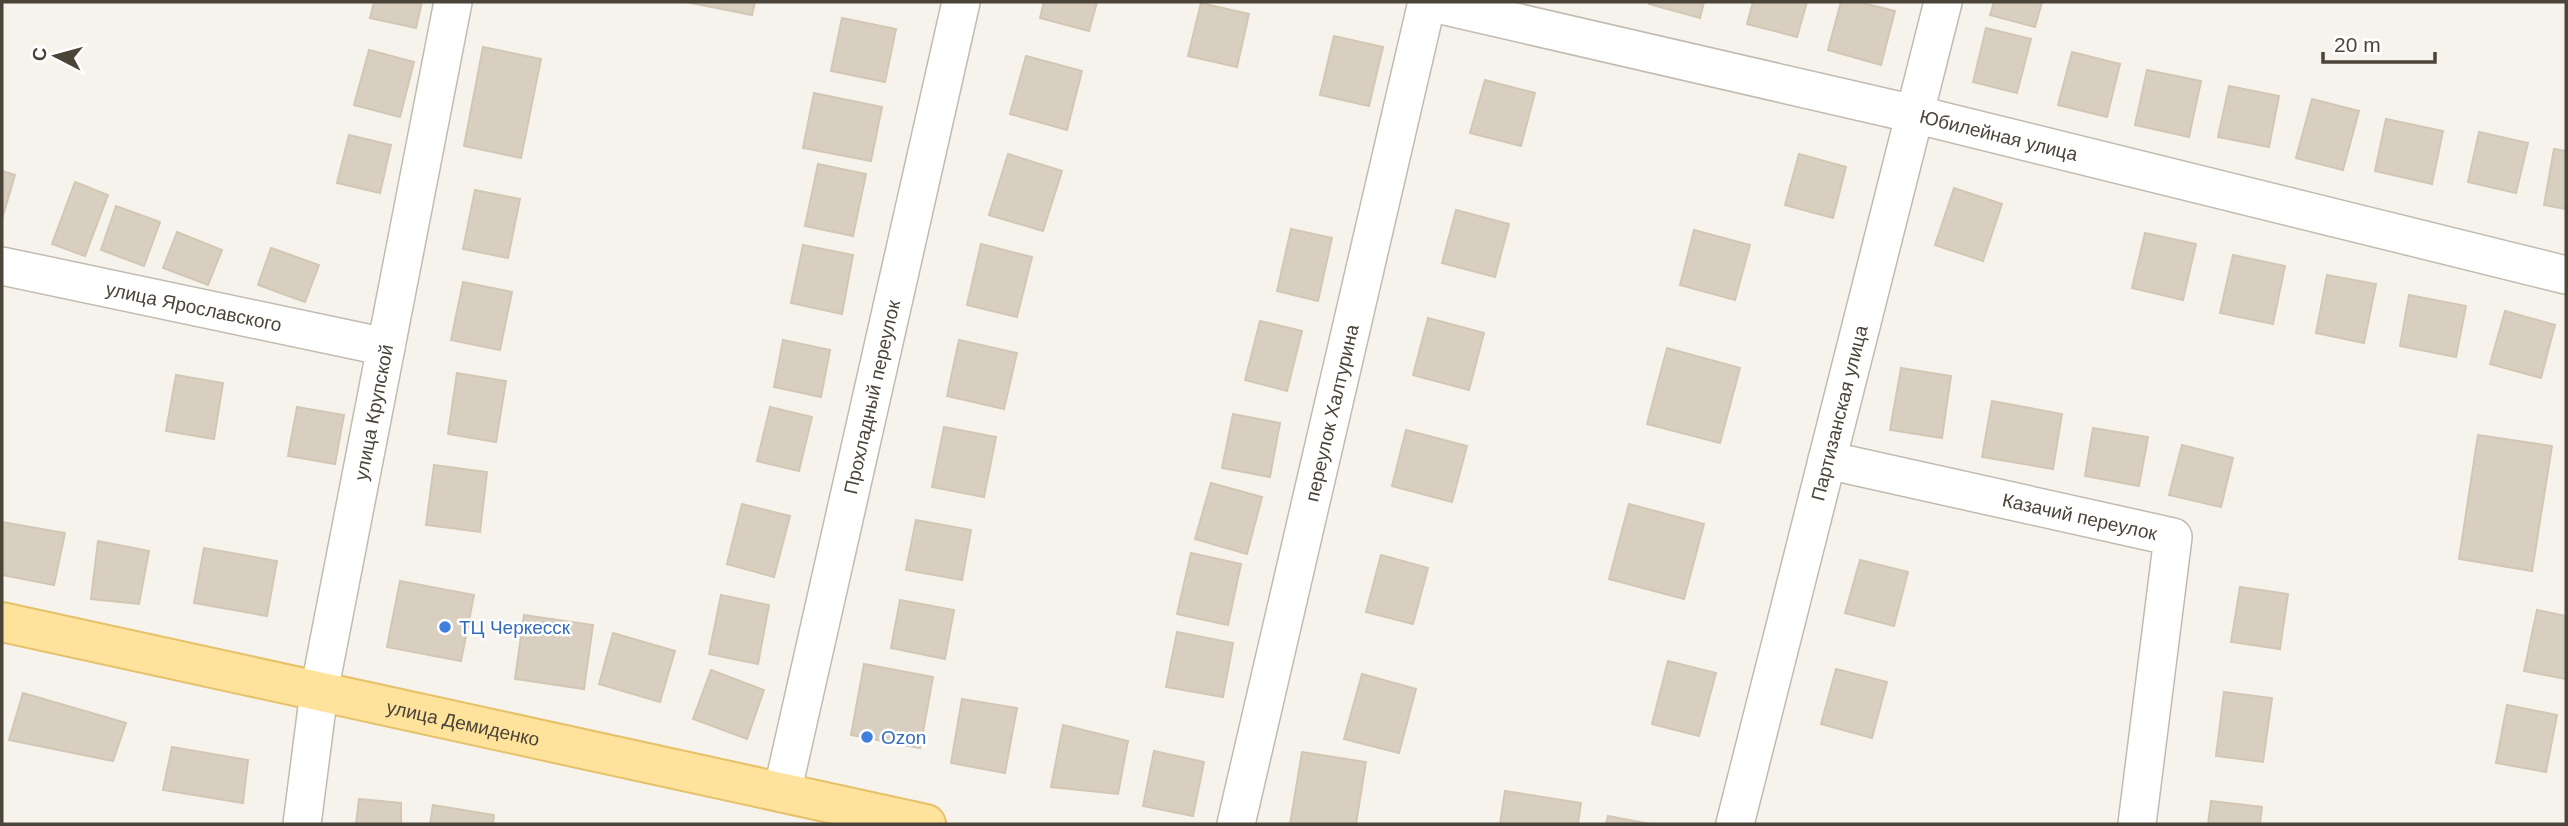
<svg xmlns="http://www.w3.org/2000/svg" width="2568" height="826" font-family="Helvetica,sans-serif">
<style>
.building{fill:#d8cfc1;stroke:#d3c7b4;stroke-width:2}
.lines{fill:none;stroke-linecap:round;stroke-linejoin:round}
.minor-casing{stroke:#c2bbae;stroke-width:40}
.major-casing{stroke:#e6c16a;stroke-width:42}
.minor{stroke:#fff;stroke-width:37}
.major{stroke:#ffe39c;stroke-width:38}
.shop-dot{fill:#3f7fe0;stroke:#fff;stroke-width:2.5}
.labels{text-anchor:middle;dominant-baseline:central;stroke-width:5;stroke-linejoin:round;paint-order:stroke}
.street-label{font-size:19px;fill:#4b4439;stroke:#fff}
.shop-label{font-size:19px;fill:#366cbe;stroke:#fff;text-anchor:start}
</style>
<rect width="100%" height="100%" fill="#f6f3ec"/>
<path class="building" d="M374,2h48l-6,26 -46,-10z
M686,2h69l-3,13z
M1044,2h53l-8,29 -49,-13z
M1649,2h55l-4,16 -51,-14z
M1753,2h54l-10,35 -50,-13z
M1841,2h18l36,9 -14,54 -53,-15z
M1994,2h48l-7,25 -45,-12z
M1201,3l48,11 -12,53 -49,-11z
M842,18l54,11 -11,53 -54,-11z
M1986,28l45,11 -14,54 -44,-11z
M1334,36l49,11 -14,59 -49,-11z
M483,47l58,12 -20,99 -57,-12z
M369,50l45,12 -14,55 -46,-12z
M2072,52l48,12 -13,53 -49,-12z
M1026,56l56,15 -15,59 -57,-16z
M2147,70l54,11 -12,56 -54,-12z
M1485,80l50,13 -14,53 -51,-13z
M2229,86l50,10 -10,51 -51,-10z
M814,93l68,14 -11,54 -68,-13z
M2312,99l47,12 -16,59 -47,-12z
M2386,119l57,12 -11,53 -57,-13z
M2479,132l49,11 -12,50 -48,-11z
M349,135l42,10 -11,48 -43,-10z
M2554,149l12,2v58l-22,-4z
M1008,154l54,17 -19,60 -54,-16z
M1799,154l47,13 -13,51 -48,-13z
M818,164l48,10 -13,62 -48,-10z
M2,171l13,4 -13,44z
M75,182l33,13 -23,61 -33,-12z
M1954,188l48,16 -19,57 -48,-16z
M475,190l45,9 -12,59 -45,-9z
M116,206l44,16 -16,44 -43,-16z
M1456,210l53,14 -14,53 -53,-14z
M1291,229l41,9 -14,63 -41,-10z
M1694,230l56,15 -15,55 -55,-15z
M177,232l45,18 -14,35 -45,-17z
M2145,233l51,11 -13,56 -51,-12z
M981,244l51,13 -15,60 -50,-12z
M803,245l50,10 -11,59 -51,-11z
M271,248l48,17 -14,37 -47,-17z
M2233,255l52,11 -12,58 -53,-11z
M2327,275l49,9 -12,59 -48,-10z
M463,282l49,10 -12,58 -49,-10z
M2409,295l57,11 -10,51 -56,-11z
M2505,311l50,14 -14,53 -51,-14z
M1428,318l56,15 -15,57 -56,-15z
M1260,321l42,10 -15,60 -42,-11z
M783,340l47,10 -9,47 -47,-10z
M959,340l58,13 -13,56 -57,-13z
M1667,348l73,20 -20,75 -73,-19z
M1901,368l50,8 -9,62 -52,-8z
M457,373l49,8 -10,61 -48,-8z
M176,375l47,8 -9,56 -48,-8z
M1992,401l70,13 -9,55 -71,-12z
M297,407l47,8 -9,49 -47,-8z
M770,407l42,10 -13,54 -42,-10z
M1233,414l47,9 -10,54 -48,-9z
M944,427l52,10 -12,60 -52,-10z
M2093,428l55,9 -9,49 -54,-10z
M1406,430l61,16 -15,56 -60,-16z
M2478,435l74,11 -20,125 -73,-12z
M2182,445l51,13 -12,49 -52,-12z
M434,465l53,7 -7,60 -54,-7z
M1211,483l51,14 -15,57 -52,-15z
M742,504l48,12 -16,61 -47,-13z
M1629,504l75,20 -20,75 -75,-20z
M916,520l55,10 -9,50 -56,-10z
M2,522l63,11 -11,52 -52,-10z
M98,541l51,10 -10,53 -48,-5z
M204,548l73,13 -10,55 -73,-13z
M1191,553l50,11 -13,61 -51,-11z
M1381,555l47,13 -15,56 -47,-12z
M1860,560l48,12 -14,54 -49,-13z
M400,581l74,14 -13,66 -74,-14z
M2240,587l48,7 -8,55 -49,-7z
M721,595l48,10 -11,59 -49,-10z
M900,600l54,10 -9,49 -54,-11z
M2537,610l29,6v63l-42,-8z
M524,615l69,10 -9,64 -69,-10z
M1177,632l56,11 -10,54 -57,-10z
M613,633l62,18 -15,51 -61,-18z
M1668,661l48,12 -17,63 -47,-12z
M864,664l69,13 -13,71 -69,-13z
M1836,669l51,13 -15,56 -51,-14z
M711,670l53,20 -17,49 -54,-20z
M1362,674l54,15 -17,64 -55,-14z
M2224,692l48,6 -9,64 -47,-6z
M23,693l103,30 -13,38 -104,-21z
M962,699l55,9 -12,65 -54,-10z
M2507,705l50,10 -11,57 -50,-9z
M1063,725l65,16 -10,53 -67,-7z
M172,747l76,13 -5,43 -80,-13z
M1154,751l50,11 -11,54 -50,-10z
M1302,752l64,10 -10,62h-66z
M1505,791l76,12 -3,21h-78z
M359,799l42,4v21h-45z
M2211,801l51,6 -2,17h-52z
M433,805l61,10 -1,9h-63z
M1608,816l43,8h-45z"/>
<g class="lines">
<g class="minor-casing">
<g id="minor">
<path id="s1" d="M1428,2l486,112 652,161"/>
<path id="s2" d="M2,266l384,81"/>
<path id="s3" d="M1827,460l346,77 -36,287"/>
<path id="s4" d="M782,793l179,-791"/>
<path id="s5" d="M302,824l17,-132 134,-690"/>
<path id="s6" d="M1236,824l191,-822"/>
<path id="s7" d="M1735,824l208,-822"/>
</g>
</g>
<g class="major-casing">
<g id="major">
<path id="s8" d="M2,622l924,202"/>
</g>
</g>
<use href="#minor" class="minor"/>
<use href="#major" class="major"/>
</g>
<g class="shop-dot">
<circle cx="445" cy="627" r="7"/>
<circle cx="867" cy="737" r="7"/>
</g>
<g class="labels">
<g class="street-label">
<text stroke="none"><textPath href="#s1" startOffset="586">Юбилейная улица</textPath></text>
<text stroke="none"><textPath href="#s2" startOffset="196">улица Ярославского</textPath></text>
<text stroke="none"><textPath href="#s4" startOffset="406">Прохладный переулок</textPath></text>
<text stroke="none"><textPath href="#s5" startOffset="418">улица Крупской</textPath></text>
<text stroke="none"><textPath href="#s6" startOffset="422">переулок Халтурина</textPath></text>
<text stroke="none"><textPath href="#s7" startOffset="424">Партизанская улица</textPath></text>
<text stroke="none"><textPath href="#s3" startOffset="259">Казачий переулок</textPath></text>
<text stroke="none"><textPath href="#s8" startOffset="472">улица Демиденко</textPath></text>
</g>
<g class="shop-label">
<text x="459" y="627">ТЦ Черкесск</text>
<text x="881" y="737">Ozon</text>
</g>
</g>
<rect width="2568" height="826" fill="none" stroke="#4b4439" stroke-width="7"/>
<g transform="translate(56 56) rotate(276)" stroke="#ffffff" stroke-width="5" paint-order="stroke">
<path d="M0-5L12 26L0 18L-12 26Z" fill="#4b4439"/>
<text y="-10" font-size="19" font-weight="bold" text-anchor="middle" fill="#4b4439">С</text>
</g>
<path d="M2323 52v10h112v-10" fill="none" stroke="#4b4439" stroke-width="3.5"/>
<text x="2334" y="52" font-size="21" fill="#4b4439" stroke="#ffffff" stroke-width="5" paint-order="stroke">20 m</text>
</svg>
